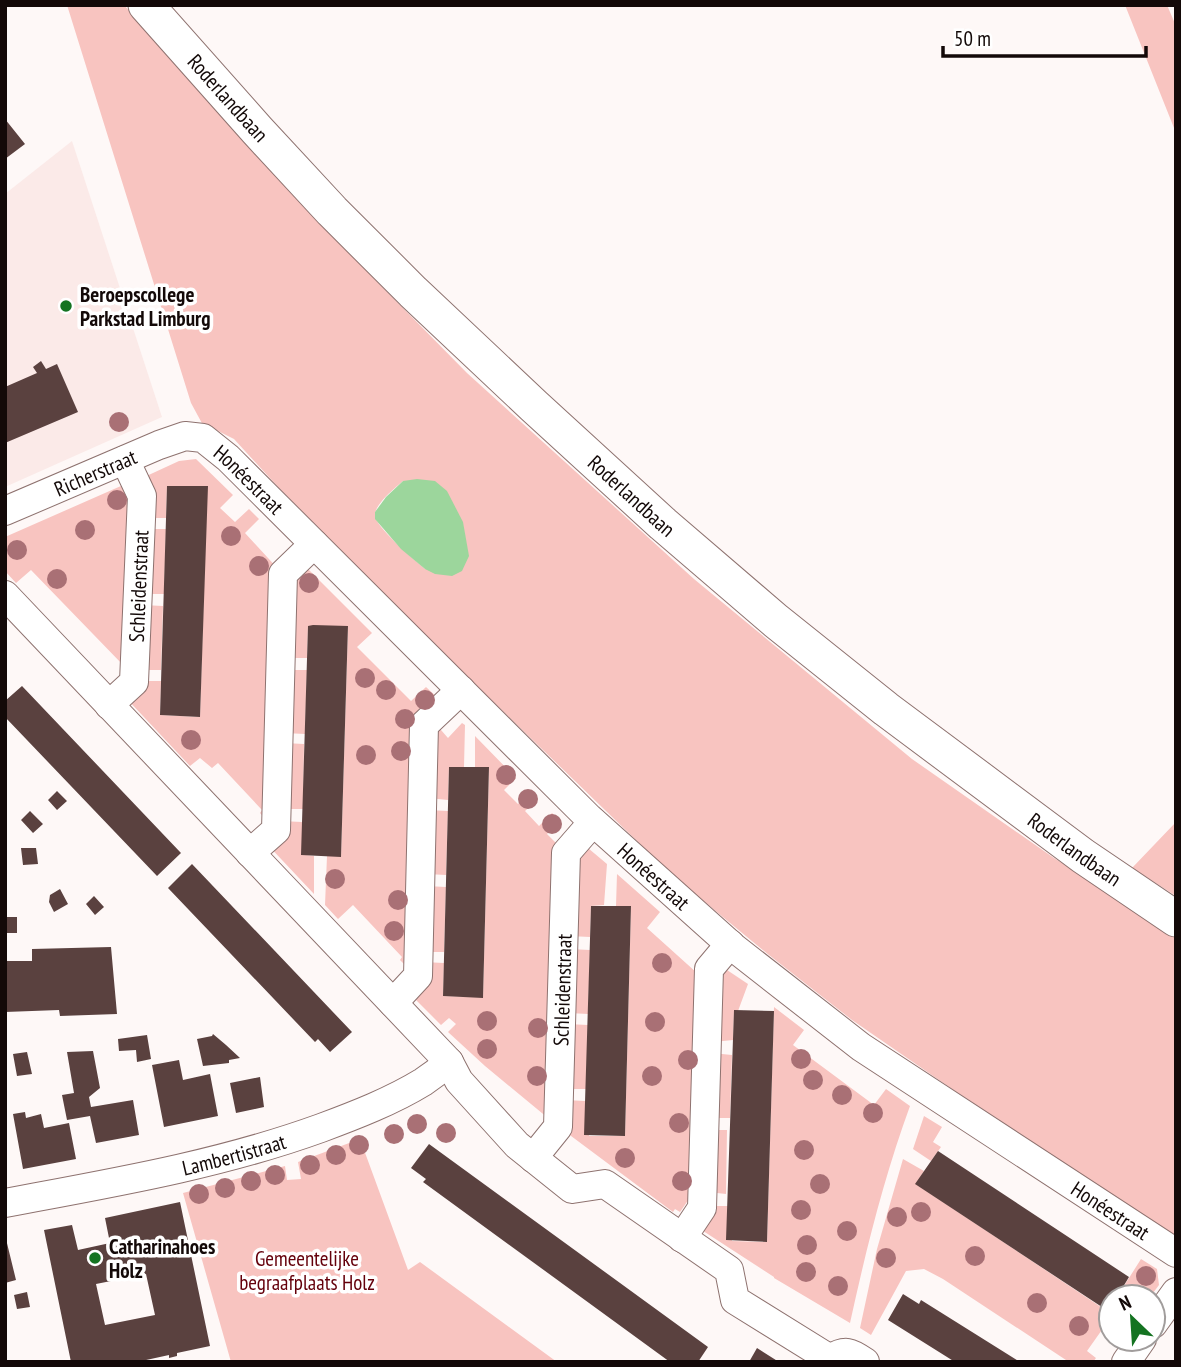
<svg xmlns="http://www.w3.org/2000/svg" width="1181" height="1367" font-family="'PT Sans Narrow',sans-serif">
<style>
.built{fill:#fbeae8}
.green{fill:#f8c4c0;fill-rule:evenodd}
.water{fill:#9cd69c}
.building{fill:#5a413f;fill-rule:evenodd}
.lines{fill:none;stroke-linecap:round;stroke-linejoin:round}
.minor-casing{stroke:#8e726f;stroke-width:30}
.major-casing{stroke:#8e726f;stroke-width:37}
.minor{stroke:#fff;stroke-width:28}
.major{stroke:#fff;stroke-width:35}
.tree{fill:#a97075}
.poi-dot{fill:#147321;stroke:#fff;stroke-width:2.5}
.labels{text-anchor:middle;dominant-baseline:central;stroke-width:7;stroke-linejoin:round;paint-order:stroke}
.street-label{font-size:21px;fill:#130908;stroke:#fff}
.poi-label{font-size:21px;font-weight:bold;fill:#130908;stroke:#fff;text-anchor:start}
.park-label{font-size:21px;fill:#64000b;stroke:#fff}
</style>
<rect width="100%" height="100%" fill="#fef8f7"/>
<path class="built" d="M72,141l90,276 -157,70v-293z"/>
<path class="green" d="M67,5h57l214,237 129,131 227,206 218,180 142,99 122,77v302l-224,-148 -100,-69 -83,-65 -51,-42 -49,-41 -188,-182 -202,-202 -45,-49 -18,-9 -12,-3 -13,-24zM403,481l22,88c-10,-9 -50,-42 -50,-54 0,-11 20,-27 28,-34z
M1125,5h42l9,21v107z
M196,459l37,36 -13,13 15,14 14,-13 10,10 -14,14 34,37 -8,256 -11,-13 2,-3 -44,-47 -6,5 -12,-10 -10,8 -64,-68 14,-17h21l-1,34 40,2 7,-231h-40l-1,32h-19l-7,-39 39,-18z
M130,482v197l-10,-10 3,-4 -92,-95 -15,13 -11,-12v-34z
M146,529h20l-2,65h-20z
M302,563l70,70 -15,14 54,54 15,-14 15,14 -28,272 -13,-13 2,-3 -49,-52 -15,14 -13,-14 2,-49h14l7,-229 -40,-1 -1,32h-20l2,-82z
M143,605l20,1 -2,64h-20z
M285,670h22l-2,64 -21,-1z
M434,722l14,16 14,-15 3,2 -1,42h-15l-1,33 -20,-2z
M475,736l41,42 -12,12 14,14 13,-13 7,8 -13,12 14,15 13,-13 8,7 -13,14 15,15 -8,274 -69,-57 -37,-34 8,-8 -7,-6 -8,7 -33,-33 15,-30 21,1 -1,33 40,1 6,-229 -14,-1z
M284,743l20,1 -1,65h-21z
M427,810l21,1 -2,64 -20,-1z
M281,821l21,1 4,33 8,1v38l-48,-51z
M1176,822v74l-44,-28z
M582,843l25,21 -3,41 -13,1 -1,31 -21,-1 2,-81z
M617,874l43,38 -13,16 50,45 -8,226 -9,13 -5,-3 -2,3 -110,-82 2,-30 20,1 4,35h36l6,-230h-15z
M426,886l20,1 -2,65h-20z
M569,949l21,1 -2,64 -20,-1z
M718,964l30,20 -10,27h-4l-1,29 -20,2z
M774,1007l30,23 -11,15 81,60 12,-16 24,17c-26,71 -44,144 -60,217l-76,-45v-1l-77,-50 10,-21h21l4,35 35,1z
M567,1024l21,1 -2,64h-20z
M712,1053l20,2 -2,63h-21z
M924,1116l18,11 -9,15 8,5 -10,14 -18,-12z
M709,1130h18l-1,64 -18,-2z
M360,1139l48,131 12,-8 137,100h-326l-48,-169 102,-27 2,14 14,-1 -3,-17z
M903,1159l21,12 -8,13 191,127 4,-5v11l-24,34 9,7 -3,4h-24l-126,-83 -19,-10 -18,2 -35,64 -11,-7 17,-79z
M1141,1259l16,10 2,16 -6,8 -7,-4 -6,8h-23z"/>
<path class="water" d="M417,479l18,2 12,10 16,31 6,34 -7,15 -10,5 -17,-2 -10,-5 -24,-20 -26,-30v-7l11,-15 17,-16z"/>
<path class="building" d="M5,119l20,25 -20,15z
M41,361l5,8 11,-5 21,48 -73,31v-56l32,-14 -4,-6z
M167,486h41l-8,231 -40,-2z
M313,625l35,1 -7,231 -40,-2 7,-229z
M22,686l159,167 -24,23 -152,-159v-16z
M449,767h40l-6,231 -40,-2z
M57,791l10,10 -10,9 -9,-10z
M30,811l13,13 -10,9 -12,-13z
M21,848h15l2,16 -15,1z
M192,864l160,168 -22,20 -12,-13 -3,3 -147,-154z
M60,889l8,15 -14,8 -5,-10 1,-7z
M94,896l10,11 -9,8 -9,-11z
M591,906h40l-6,230 -41,-1z
M5,917h12v16h-12z
M111,947l6,67 -57,2 -1,-6 -54,2v-51h27v-12z
M734,1010l40,1 -7,231 -41,-2z
M213,1034l13,11 14,13 -11,2v3l-26,3 -6,-27 15,-3z
M147,1035l4,24 -14,3 -1,-12 -17,1 -1,-12z
M93,1051l7,37 -11,9 2,10 42,-7 6,35 -43,8 -6,-27 -23,4 -5,-25 12,-2 -7,-41z
M27,1052l5,22 -15,2 -4,-22z
M179,1060l4,20 27,-6 8,42 -54,11 -12,-62z
M260,1077l4,30 -28,6 -6,-30z
M25,1112l1,6 15,-4 3,14 25,-5 7,36 -53,10 -10,-55z
M429,1144l279,203 -10,15h-28l-247,-180 3,-3 -15,-11z
M938,1151l191,126 -12,20h-6v9l-3,5 -193,-127z
M180,1202l30,144 -33,7v3l-8,2v-3l-32,7h-66l-27,-132 28,-5 6,25 32,-7 -5,-25zM146,1274l9,41 -50,10 -9,-41z
M5,1235l11,45 -11,3z
M27,1292l3,15 -13,2 -3,-14z
M903,1294l16,10 2,-4 99,62h-65l-67,-42z
M757,1348l22,14h-30z"/>
<g class="lines">
<g class="minor-casing">
<g id="minor">
<path id="s1" d="M5,511l154,-66 26,-9 18,2 25,20 361,360 144,129 128,100 315,206"/>
<path d="M5,595l444,467 10,19 58,64 55,44 33,-5 124,86 6,30 95,59"/>
<path id="s2" d="M109,705l25,-23 8,-186 -17,-36"/>
<path d="M250,853l26,-23 7,-256 31,-30"/>
<path d="M393,1003l25,-27 6,-251 37,-35"/>
<path id="s3" d="M533,1158l25,-31 8,-274 27,-31"/>
<path id="s4" d="M5,1203c107,-20 214,-38 316,-75 35,-13 71,-27 102,-46 9,-6 18,-13 26,-20"/>
<path d="M682,1238l20,-30 7,-239 21,-25"/>
<path d="M1153,1324l23,-32"/>
<path d="M830,1359c15,-10 21,-7 35,3"/>
<path d="M1126,1362l16,-23"/>
</g>
</g>
<g class="major-casing">
<g id="major">
<path id="s5" d="M146,5l111,125 75,81 81,81 121,114 129,118 113,97 110,88 197,147 93,63"/>
</g>
</g>
<use href="#minor" class="minor"/>
<use href="#major" class="major"/>
</g>
<g class="tree">
<circle cx="119" cy="422" r="10"/>
<circle cx="117" cy="500" r="10"/>
<circle cx="85" cy="530" r="10"/>
<circle cx="231" cy="536" r="10"/>
<circle cx="17" cy="550" r="10"/>
<circle cx="259" cy="566" r="10"/>
<circle cx="57" cy="579" r="10"/>
<circle cx="309" cy="583" r="10"/>
<circle cx="365" cy="678" r="10"/>
<circle cx="386" cy="690" r="10"/>
<circle cx="425" cy="700" r="10"/>
<circle cx="405" cy="719" r="10"/>
<circle cx="191" cy="740" r="10"/>
<circle cx="401" cy="751" r="10"/>
<circle cx="366" cy="755" r="10"/>
<circle cx="506" cy="775" r="10"/>
<circle cx="528" cy="799" r="10"/>
<circle cx="552" cy="824" r="10"/>
<circle cx="335" cy="879" r="10"/>
<circle cx="398" cy="900" r="10"/>
<circle cx="394" cy="931" r="10"/>
<circle cx="662" cy="963" r="10"/>
<circle cx="487" cy="1021" r="10"/>
<circle cx="655" cy="1022" r="10"/>
<circle cx="538" cy="1028" r="10"/>
<circle cx="487" cy="1049" r="10"/>
<circle cx="801" cy="1059" r="10"/>
<circle cx="688" cy="1060" r="10"/>
<circle cx="537" cy="1076" r="10"/>
<circle cx="652" cy="1076" r="10"/>
<circle cx="813" cy="1080" r="10"/>
<circle cx="842" cy="1095" r="10"/>
<circle cx="873" cy="1113" r="10"/>
<circle cx="679" cy="1123" r="10"/>
<circle cx="417" cy="1124" r="10"/>
<circle cx="446" cy="1133" r="10"/>
<circle cx="394" cy="1134" r="10"/>
<circle cx="359" cy="1145" r="10"/>
<circle cx="804" cy="1150" r="10"/>
<circle cx="336" cy="1155" r="10"/>
<circle cx="625" cy="1158" r="10"/>
<circle cx="310" cy="1165" r="10"/>
<circle cx="275" cy="1175" r="10"/>
<circle cx="251" cy="1181" r="10"/>
<circle cx="682" cy="1181" r="10"/>
<circle cx="820" cy="1184" r="10"/>
<circle cx="225" cy="1188" r="10"/>
<circle cx="199" cy="1194" r="10"/>
<circle cx="801" cy="1210" r="10"/>
<circle cx="921" cy="1212" r="10"/>
<circle cx="897" cy="1217" r="10"/>
<circle cx="847" cy="1231" r="10"/>
<circle cx="807" cy="1245" r="10"/>
<circle cx="975" cy="1256" r="10"/>
<circle cx="886" cy="1258" r="10"/>
<circle cx="806" cy="1272" r="10"/>
<circle cx="1146" cy="1276" r="10"/>
<circle cx="838" cy="1286" r="10"/>
<circle cx="1037" cy="1303" r="10"/>
<circle cx="1079" cy="1326" r="10"/>
</g>
<g class="poi-dot">
<circle cx="66" cy="306" r="7"/>
<circle cx="95" cy="1258" r="7"/>
</g>
<g class="labels">
<g class="street-label">
<text stroke="none"><textPath href="#s5" startOffset="124">Roderlandbaan</textPath></text>
<text stroke="none"><textPath href="#s1" startOffset="98">Richerstraat</textPath></text>
<text stroke="none"><textPath href="#s1" startOffset="275">Honéestraat</textPath></text>
<text stroke="none"><textPath href="#s5" startOffset="691">Roderlandbaan</textPath></text>
<text stroke="none"><textPath href="#s2" startOffset="130">Schleidenstraat</textPath></text>
<text stroke="none"><textPath href="#s5" startOffset="1258">Roderlandbaan</textPath></text>
<text stroke="none"><textPath href="#s1" startOffset="842">Honéestraat</textPath></text>
<text stroke="none"><textPath href="#s3" startOffset="177">Schleidenstraat</textPath></text>
<text stroke="none"><textPath href="#s4" startOffset="234">Lambertistraat</textPath></text>
<text stroke="none"><textPath href="#s1" startOffset="1409">Honéestraat</textPath></text>
</g>
<g class="poi-label">
<text x="80" y="294">Beroepscollege<tspan x="80" dy="24">Parkstad Limburg</tspan></text>
<text x="109" y="1246">Catharinahoes<tspan x="109" dy="24">Holz</tspan></text>
</g>
<g class="park-label">
<text x="307" y="1258">Gemeentelijke<tspan x="307" dy="24">begraafplaats Holz</tspan></text>
</g>
</g>
<rect width="1181" height="1367" fill="none" stroke="#130908" stroke-width="14"/>
<g transform="translate(1132 1318) rotate(335)"><circle r="33" fill="#ffffff" stroke="#a19d9c" stroke-width="2"/>
<path d="M0-5L12 26L0 18L-12 26Z" fill="#147321"/>
<text y="-10" font-size="19" font-weight="bold" text-anchor="middle" fill="#130908">N</text>
</g>
<path d="M943 46v10h203v-10" fill="none" stroke="#130908" stroke-width="3.5"/>
<text x="954" y="46" font-size="21" fill="#130908" stroke="#ffffff" stroke-width="5" paint-order="stroke">50 m</text>
</svg>
